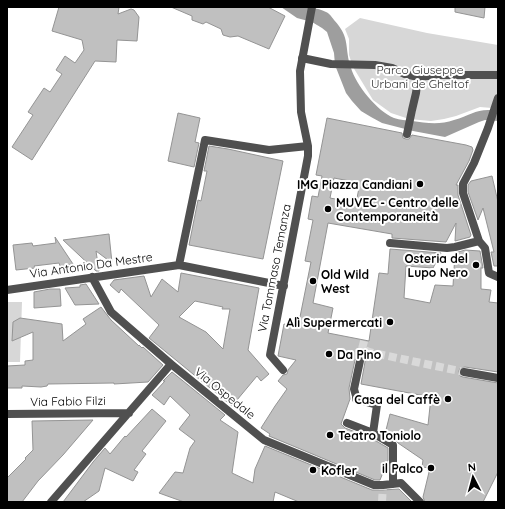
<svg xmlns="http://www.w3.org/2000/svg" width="505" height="509" font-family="Quicksand,sans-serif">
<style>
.green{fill:#d7d7d7}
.water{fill:#9e9e9e}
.building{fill:#c0c0c0;stroke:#949494;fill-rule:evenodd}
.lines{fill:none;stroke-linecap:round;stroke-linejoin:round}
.street-tunnel{stroke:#d9d9d9;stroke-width:8;stroke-dasharray:8 4;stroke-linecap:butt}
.street{stroke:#505050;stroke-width:8}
.poi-dot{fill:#000;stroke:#fff;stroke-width:1.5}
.labels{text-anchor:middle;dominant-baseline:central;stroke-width:4;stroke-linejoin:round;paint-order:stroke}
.park-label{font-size:12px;fill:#2e2e2e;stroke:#fff}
.poi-label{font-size:12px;font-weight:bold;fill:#000;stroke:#fff;text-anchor:end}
.street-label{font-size:12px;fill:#000;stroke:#fff}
</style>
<rect width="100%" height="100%" fill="#fff"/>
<path class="green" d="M360,18l67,15 71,12v46l-6,17 -12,-1 -24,9 -12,3 -13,2 -22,-2 -18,-6 -18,-13 -20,-33 -4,-12v-16l-4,-10z
M7,302h15l-2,60h-13z"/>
<path class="water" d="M281,7c14,0 31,-2 45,5 3,1 6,5 8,8 17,18 10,28 17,48 5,17 26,43 43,50 6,2 12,2 18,3 14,2 28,4 42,-1 18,-5 24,-13 44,-9v10l-13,-1 -6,2 -34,15 -32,-6 -31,-8 -11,-6 -10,-6 -9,-10 -6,-8 -11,-28 -1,-12 -7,-21 -5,-4 -10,-6 -15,-4z"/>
<path class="building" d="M59,7h60l-1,7 13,-5 3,1 5,7 -2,24 -20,-1 -1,22 -21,-1 -63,99 -20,-13 21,-32 -5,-3 16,-24 6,4 12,-18 -6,-4 9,-14 10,7 9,-13 -2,-10 -30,-9z
M171,7h97l17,9 -16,33 -31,-13 -8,1 -7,-2 -2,-6 -15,-7 -3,2 -11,-4v-4z
M455,7h30l-1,11 -29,-6z
M178,113l22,5 -5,24 4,1 -5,24 -26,-6z
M327,118l75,15 1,5 3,1h3l3,-4 54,10 6,2 1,3 -4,11 -13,24h2v10l13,40 -1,2 -15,4 1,-18 -10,19 -54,-4v-4l-64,-11 -15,80 20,5 -5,25 41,8 10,-68 9,1 2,-25 51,4 -8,15 -27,-2 -2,32 26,5 5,-18 18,1 2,-33 10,-3 15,1 3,17h-2v21l10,1 -2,12 9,1v69l-33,-5 -5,1 -1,3 1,5 3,1 35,6v89l-15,30h-58l-2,-5 7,-29 -8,-1 1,-7 -25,-17 -2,-3 -11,-6 5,-20 38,11 3,-28 -70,-13 4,-22v-3l-3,-3h-4l-3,4 -6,28 1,11 -9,25 4,4 26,10 17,10v12l-8,20h-5l-106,-44 1,-2 -9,-6 14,-22 12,-17 -9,-8 5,-6 4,-1 1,-4 8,-10 -18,-4 6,-32 14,3 13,-65 -6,-1 8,-41 -5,-1 4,-23 6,1 4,-21 -6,-1zM334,178l26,5 -4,20 -26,-5z
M209,146l19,3 55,12 -20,98 -74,-14 9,-45 3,1 6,-30h-3z
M492,176l6,26v64h-4l-3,-14h3l-11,-44 -5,12 -10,-28v-7l3,-4z
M109,234l3,29 -16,-12 3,20h-3l-33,-31z
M55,237l18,27 -13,2 -1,-3 -25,3 1,2 -19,2 -3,-25 19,-2 1,3 23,-3z
M181,273l78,15 -11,62 21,24 -8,7 -4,-5 -25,30 -83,-68 10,-13 -38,-36 -2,4 -9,-8 4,-5 30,-4 7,21 11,-18 16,13zM195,301l28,6 -1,2h8l-7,40 -17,-17 -27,-15z
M86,284l13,20 -24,1 -10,-17 15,-1v-2z
M50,289h10l1,17 -27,2v-16z
M101,307l10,13 28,26v-1l3,3 1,-1 20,18 -15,17 -34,2v-1l-66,1 -1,2 -6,1 -19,-1v2h-15v-22l18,-1v-4l8,-1v-28l-21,9 1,-19 7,-4 42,6 1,17 23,-17 -3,-5z
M172,372l53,43 -5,5 18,12 -6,41 21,10 2,-14 10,-23 107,44h11l16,-1 13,13h-113l-24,-10 -2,10h-89l-25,-9 16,-21 8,1 7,-25 5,-7 -16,-12 11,-14 -20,-19 -6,9 -12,-10 13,-14h-2z
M152,409l14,12 -24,30 4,3 -12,16 4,2 -5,9 -28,-13 -6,23 -16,11h-20l30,-40 12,-14 5,6 15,-18 1,1z
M93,420l-30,35 -25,26 -16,21h-15v-24l19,-19 -1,-1 8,-8 -1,-29z"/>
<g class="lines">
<path class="street-tunnel" d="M364,341l-2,8 7,3 95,20
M382,502l1,-17"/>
<path class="street" d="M302,58l29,6 44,1 17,3 13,6 13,3 20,-2h60
M407,134l5,-24 4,-17 2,-16
M479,241l6,7 4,25 9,4
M390,243l57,5 8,-1 24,-6 -16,-48v-9l11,-21 14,-35 10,-30
M92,277l19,35 60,52 93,76 110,45h9l18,-2 19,19
M284,286l-105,-21 26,-125 64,10 39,-4
M7,290l172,-25
M283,370l-13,-15 38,-199v-10l-7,-34 -1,-41 12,-64
M464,372l34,6
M7,414l122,-1
M347,423l26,10 4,-28 -21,-6v-3l-2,-7 6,-28
M373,433l20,12v39
M51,502l120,-138"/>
</g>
<g class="poi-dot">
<circle cx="420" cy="184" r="4"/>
<circle cx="328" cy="209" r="4"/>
<circle cx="476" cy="265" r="4"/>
<circle cx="313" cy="281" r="4"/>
<circle cx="390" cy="322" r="4"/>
<circle cx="329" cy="354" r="4"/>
<circle cx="448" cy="399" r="4"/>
<circle cx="330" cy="435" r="4"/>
<circle cx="431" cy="468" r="4"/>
<circle cx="313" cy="470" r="4"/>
</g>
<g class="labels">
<g class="park-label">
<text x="420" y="69">Parco Giuseppe<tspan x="420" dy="14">Urbani de Gheltof</tspan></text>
</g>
<g class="poi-label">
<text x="412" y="184">IMG Piazza Candiani</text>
<text x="336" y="202" text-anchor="start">MUVEC - Centro delle<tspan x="336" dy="14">Contemporaneità</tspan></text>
<text x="468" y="258">Osteria del<tspan x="468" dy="14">Lupo Nero</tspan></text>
<text x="321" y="274" text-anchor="start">Old Wild<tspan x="321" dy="14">West</tspan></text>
<text x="382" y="322">Alì Supermercati</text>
<text x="337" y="354" text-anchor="start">Da Pino</text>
<text x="440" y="399">Casa del Caffè</text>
<text x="338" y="435" text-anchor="start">Teatro Toniolo</text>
<text x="423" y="468">il Palco</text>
<text x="321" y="470" text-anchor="start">Kofler</text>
</g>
<g class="street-label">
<text transform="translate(91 265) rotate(-8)">Via Antonio Da Mestre</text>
<text transform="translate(274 268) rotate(-79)">Via Tommaso Temanza</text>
<text transform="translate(225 393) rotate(39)">Via Ospedale</text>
<text transform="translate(68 401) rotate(-1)">Via Fabio Filzi</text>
</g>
</g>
<rect width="505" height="509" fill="none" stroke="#000000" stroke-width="16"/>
<g transform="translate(473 477) rotate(354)" stroke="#ffffff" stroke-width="3" paint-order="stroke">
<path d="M0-3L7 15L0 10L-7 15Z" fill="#000000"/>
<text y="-6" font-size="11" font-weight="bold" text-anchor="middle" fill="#000000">N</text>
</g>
</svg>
